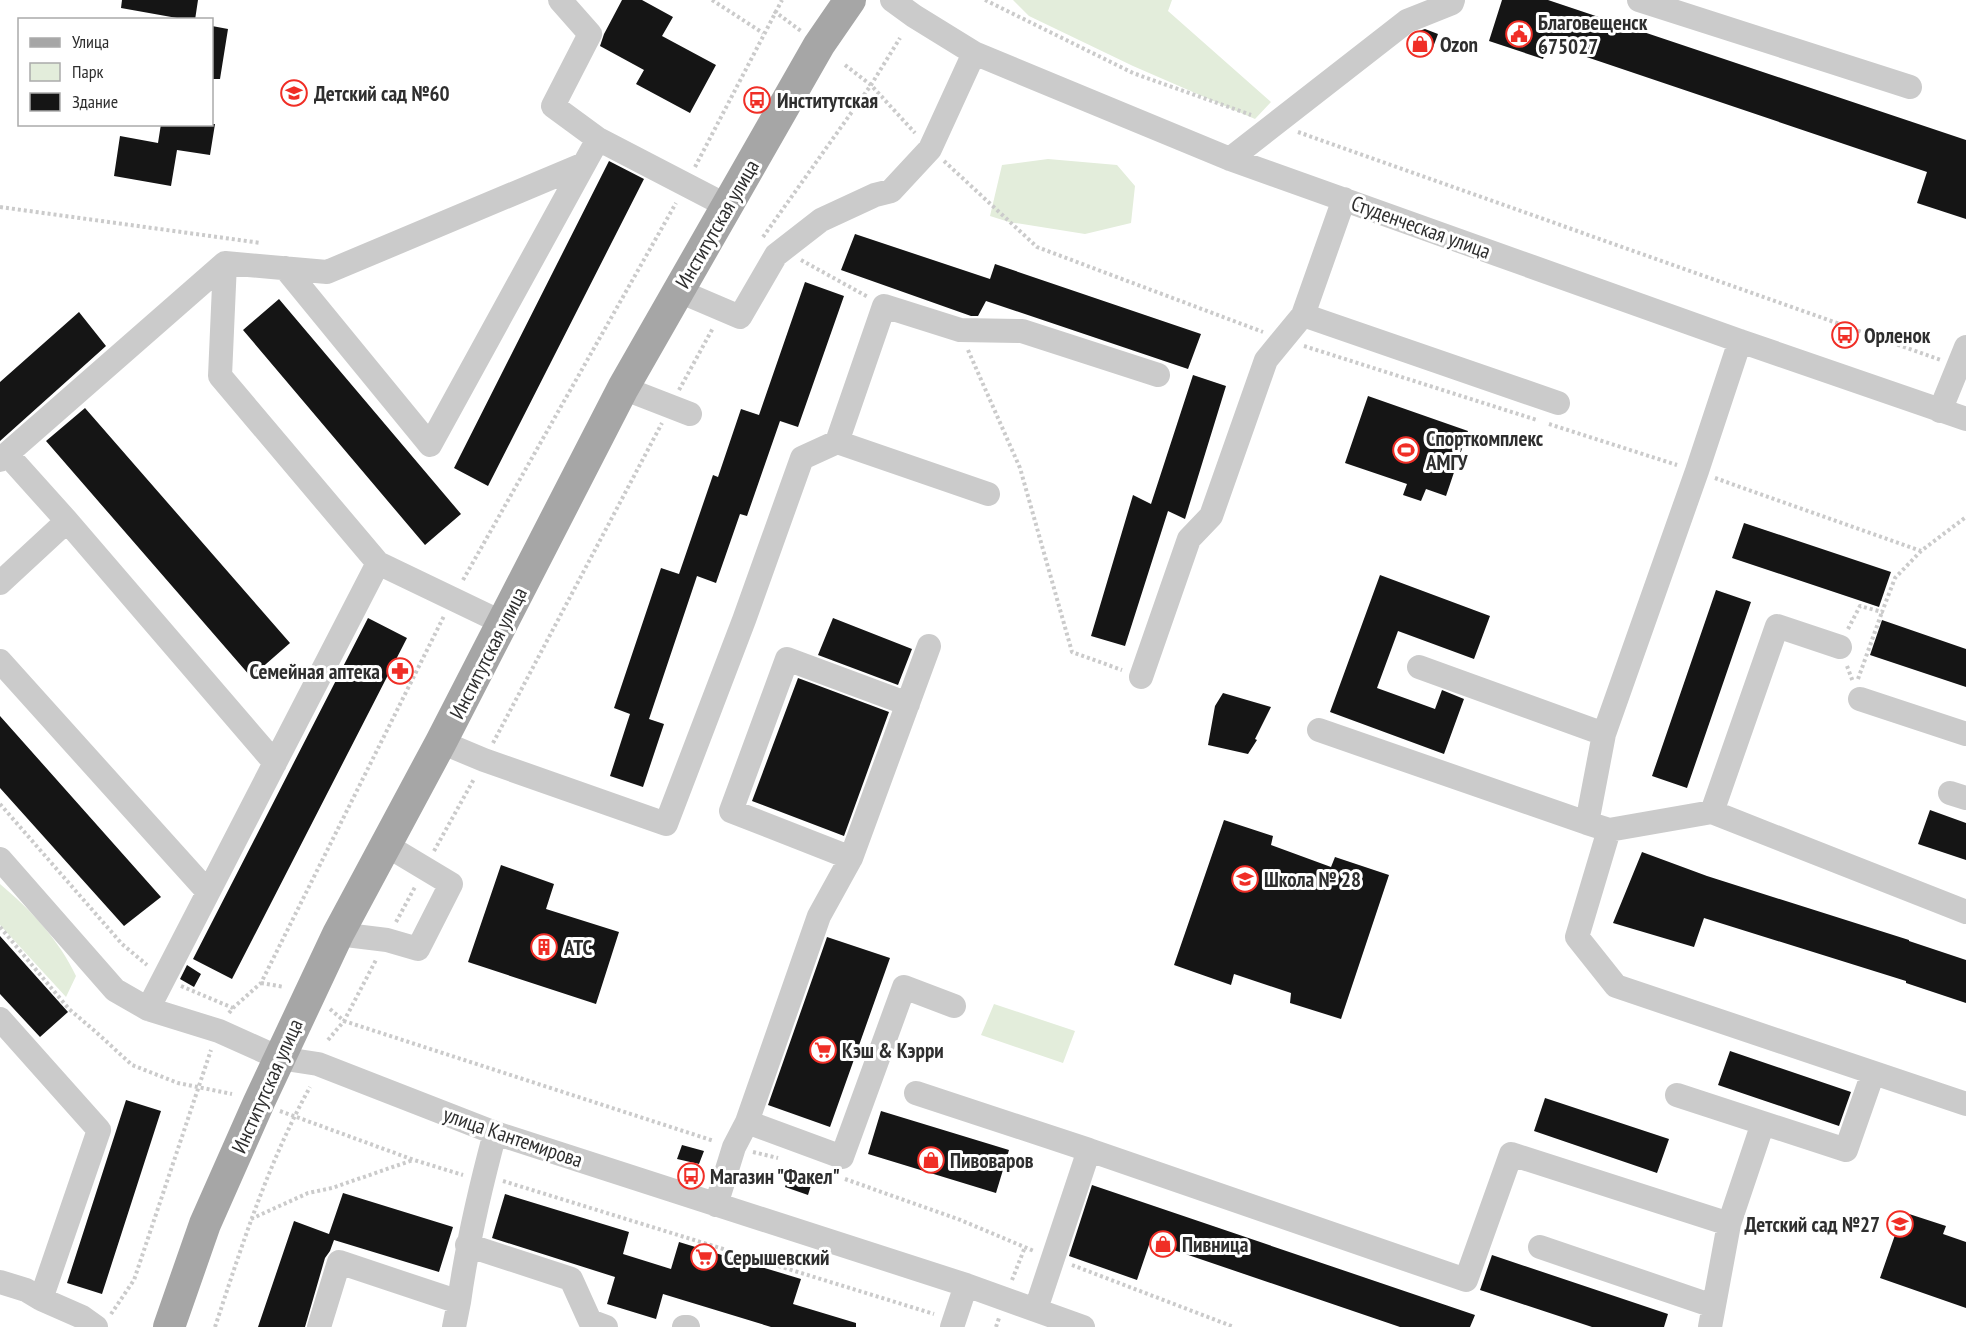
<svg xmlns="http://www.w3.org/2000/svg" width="1966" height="1327" font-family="'PT Sans Narrow',sans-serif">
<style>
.green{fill:#e3eddb}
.building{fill:#151515}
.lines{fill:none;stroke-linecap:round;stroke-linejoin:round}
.path{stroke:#cbcbcb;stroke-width:4;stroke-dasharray:3 3;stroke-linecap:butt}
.minor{stroke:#cbcbcb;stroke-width:24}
.major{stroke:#a6a6a6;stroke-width:32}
.labels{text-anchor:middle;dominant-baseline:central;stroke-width:6;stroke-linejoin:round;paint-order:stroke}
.poi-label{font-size:21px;font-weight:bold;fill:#2e2e2e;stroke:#fff;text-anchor:start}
.street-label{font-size:21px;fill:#2e2e2e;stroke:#fff}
</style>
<rect width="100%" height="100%" fill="#fff"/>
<path class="green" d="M1013,0h159l-4,11 103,91 -16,17 -122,-53 -104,-50z
M1048,159l69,6 18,21 -4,37 -46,11 -76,-12 -19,-6 12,-51z
M0,884c31,26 59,56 76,92l-10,21 -66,-72z
M994,1004l81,27 -12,32 -82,-28z"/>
<path class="building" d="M122,0h76l-3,20h-18v-2l-56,-10z
M622,0h20l31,17 -11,19 54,29 -26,48 -54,-29 8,-14 -44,-24 4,-12z
M1502,0h46l418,140v79l-49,-16 10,-31 -379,-128 -5,15 -54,-18z
M212,26l16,3 -8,50h-8z
M1425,29l13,5 -6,16 -17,-7 4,-12z
M161,124h54l-5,31 -33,-5 -6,36 -57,-10 6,-40 38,7z
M609,161l35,18 -156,307 -34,-18z
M855,234l135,45 5,-15 206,70 -13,35 -202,-68 -8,15h-7l-130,-46z
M805,282l39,14 -46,131 -18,-6 -33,95 -7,-2 -24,69 -19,-7 -48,143 15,5 -21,63 -33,-11 20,-62 -16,-6 47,-140 18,6 34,-99 5,2 23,-68 18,6z
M279,299l182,215 -36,31 -182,-215z
M79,312l27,34 -106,95v-59z
M1193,375l33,11 -41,133 -17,-8 -43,135 -34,-10 42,-141 18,9z
M1368,396l100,35 -22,65 -20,-7 -5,12 -18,-6 4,-11 -62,-21z
M85,408l205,235 -39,34 -205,-236z
M1744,523l147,49 -12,35 -147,-49z
M1380,575l110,41 -16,43 -76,-28 -21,57 58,21 7,-19 22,9 -20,55 -114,-42z
M1716,590l35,12 -64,186 -35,-12z
M368,618l39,20 -175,341 -39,-20z
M833,618l79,31 -14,36 -80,-30z
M1882,620l84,29v38l-96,-32z
M798,678l91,34 -45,124 -92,-35z
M1223,693l48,14 -16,32 2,1 -9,14 -40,-9 7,-39z
M0,716l161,181 -37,29 -124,-138z
M1930,810l36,13v37l-48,-16z
M1224,820l49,16 -2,9 60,22 4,-10 54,18 -48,144 -51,-16 1,-10 -57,-19 -3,11 -57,-20z
M1642,852l65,24 202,64v1l57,19v43l-60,-20v-2l-202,-63 -10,29 -81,-24z
M501,865l53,19 -8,25 73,23 -23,72 -128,-42z
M0,936l68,76 -28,25 -40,-43z
M827,937l63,21 -60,169 -62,-22z
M187,965l14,9 -7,13 -14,-8z
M1730,1051l121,41 -12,34 -121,-41z
M1545,1098l124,41 -12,34 -123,-42z
M126,1100l35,11 -59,183 -35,-11z
M881,1111l128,39 -13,43 -128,-39z
M682,1145l22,6 -5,13 -22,-5z
M791,1170l22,9 -5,16 -23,-8z
M1092,1185l383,130 -5,12h-70l-250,-85 -13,38 -68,-24z
M343,1193l110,34 -14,45 -105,-32 -4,11 -5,7 -20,69h-47l36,-106 35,13z
M505,1194l124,38 -6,22 48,15 8,-27 122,37 -8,25 63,19v4h-85l-108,-33 -7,25 -49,-15 8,-27 -123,-39z
M1903,1212l43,14 -3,8 23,8v66l-86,-30z
M1492,1255l176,59 -4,13h-72l-112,-37z"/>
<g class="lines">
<path class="path" d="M712,0l51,33
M985,0l148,73 118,42
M774,11l27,20
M845,65l26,20 44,48
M1298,132l643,228
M944,161l93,86 226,85
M695,167l87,-167
M0,207l261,36
M763,237l108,-152 29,-47
M801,260l67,37
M1304,346l233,74
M968,350l52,118 52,184 50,18
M679,390l34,-62
M1549,424l128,41
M1715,478l206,73 45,-34
M463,580l213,-377
M1848,629l12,-23 22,6 13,-34 26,-27
M1847,666l6,16
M1858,679l24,-67
M493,743l169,-320
M0,804l122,140 25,21
M434,851l40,-72
M396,922l19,-35
M0,927l69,82 27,23 36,33 46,18 54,11
M261,983l23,4
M181,986l52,22
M330,1009l14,12 370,120
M229,1013l4,-5 28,-25 183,-367
M328,1040l16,-19 33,-63
M280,1111l134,49 49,15
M753,1152l25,6
M845,1179l113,40 76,32
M503,1181l431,133
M251,1219l57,-26 24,-5 81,-28
M1072,1265l162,62
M1012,1280l13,-33
M111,1314l23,-34 77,-230
M215,1327c27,-82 53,-164 95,-240
M996,1327l3,-9"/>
<path class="minor" d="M560,0l30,34 -37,72 45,33 129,67
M892,0l22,16 60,37 256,106 510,182 226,78
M1639,0l271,87
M1230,159l177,-138 45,-18 1,-3
M225,263l-5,113 158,187
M285,268l145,177 168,-306
M679,291l61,26 36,-62 45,-35 54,-25 16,-4 39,-42 44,-96
M1303,315l255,88
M1740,341l-43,130 -93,263 -17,89 22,7 103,-18 65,-186 63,21
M623,388l67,26
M1940,411l26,-64
M837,442l47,-136 76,24 62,1 136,44
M0,460l225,-197 102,9 257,-108
M67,521l208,242
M0,583l67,-62 -53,-59
M0,661l208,231
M1419,667l185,67
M1141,677l48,-138 22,-23 55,-156 37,-45 41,-116
M1860,699l106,35
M1319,730l268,93
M441,742l43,18 182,64 78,-204 58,-162 35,-16 151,52
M1950,793l16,5
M1712,812l254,100
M1609,830l-32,107 39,49 350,118
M851,858l-120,-47 56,-152 121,45
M0,859l115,131 33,19 71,22 60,27 39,6 177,69 471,152 117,42
M338,934l49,6 31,9 33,-65 -65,-39
M148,1009l230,-446 125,60
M0,1019l99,111 -58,169 41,18 14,10
M916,1093l173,57
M1677,1095l169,55 27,-77
M747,1122l95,35 62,-170 50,19
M716,1205l18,-58 13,-25 72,-206 32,-58 78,-212
M467,1245l104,34 19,42 16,6
M1540,1247l173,59
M0,1282l26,8 15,9
M459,1302c8,-58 21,-113 36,-169
M1036,1309l53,-159 377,130 45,-126 218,70
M319,1327l20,-65 120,40 -5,25
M684,1327h4
M952,1327l14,-42
M1710,1327l19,-103 34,-101"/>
<path class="major" d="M169,1327l36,-103 54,-122 79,-168 103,-192 182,-354 196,-343 31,-45"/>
</g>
<defs>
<g id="civic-ring" transform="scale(1.35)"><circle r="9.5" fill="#fff" stroke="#f02e26" stroke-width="1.5"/><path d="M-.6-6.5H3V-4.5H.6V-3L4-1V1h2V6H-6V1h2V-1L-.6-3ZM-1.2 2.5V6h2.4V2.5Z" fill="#f02e26"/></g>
<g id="shop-ring" transform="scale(1.35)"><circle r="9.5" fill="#fff" stroke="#f02e26" stroke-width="1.5"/><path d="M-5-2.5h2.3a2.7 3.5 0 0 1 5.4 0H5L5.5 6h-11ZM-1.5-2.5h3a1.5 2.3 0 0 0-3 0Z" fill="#f02e26"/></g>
<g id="school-ring" transform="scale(1.35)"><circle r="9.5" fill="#fff" stroke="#f02e26" stroke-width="1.5"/><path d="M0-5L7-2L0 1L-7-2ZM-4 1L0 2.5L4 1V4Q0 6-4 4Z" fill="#f02e26"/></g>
<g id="bus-ring" transform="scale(1.35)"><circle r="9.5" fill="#fff" stroke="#f02e26" stroke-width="1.5"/><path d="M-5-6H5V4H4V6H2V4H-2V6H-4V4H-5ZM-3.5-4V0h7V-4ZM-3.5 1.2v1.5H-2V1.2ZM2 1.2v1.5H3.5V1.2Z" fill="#f02e26"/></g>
<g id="stadium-ring" transform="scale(1.35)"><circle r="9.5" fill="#fff" stroke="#f02e26" stroke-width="1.5"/><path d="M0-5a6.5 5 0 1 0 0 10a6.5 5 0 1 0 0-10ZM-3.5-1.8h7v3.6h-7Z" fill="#f02e26"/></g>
<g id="pharmacy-ring" transform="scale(1.35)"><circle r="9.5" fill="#fff" stroke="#f02e26" stroke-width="1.5"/><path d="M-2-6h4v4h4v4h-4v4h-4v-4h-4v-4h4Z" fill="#f02e26"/></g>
<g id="building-ring" transform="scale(1.35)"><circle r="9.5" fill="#fff" stroke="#f02e26" stroke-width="1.5"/><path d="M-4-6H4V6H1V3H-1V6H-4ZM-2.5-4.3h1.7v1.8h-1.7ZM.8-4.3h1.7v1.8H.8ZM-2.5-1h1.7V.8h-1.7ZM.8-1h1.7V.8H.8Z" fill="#f02e26"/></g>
<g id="supermarket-ring" transform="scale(1.35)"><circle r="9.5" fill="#fff" stroke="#f02e26" stroke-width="1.5"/><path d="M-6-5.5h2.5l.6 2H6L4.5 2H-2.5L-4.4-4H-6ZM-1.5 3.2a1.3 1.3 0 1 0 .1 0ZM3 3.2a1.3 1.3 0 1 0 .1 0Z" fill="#f02e26"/></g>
</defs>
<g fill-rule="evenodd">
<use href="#civic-ring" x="1519" y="34"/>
<use href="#shop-ring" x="1420" y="44"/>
<use href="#school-ring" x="294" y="93"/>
<use href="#bus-ring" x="757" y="100"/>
<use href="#bus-ring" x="1845" y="335"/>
<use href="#stadium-ring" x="1406" y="450"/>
<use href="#pharmacy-ring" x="400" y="671"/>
<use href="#school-ring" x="1245" y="879"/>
<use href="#building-ring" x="544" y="947"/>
<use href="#supermarket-ring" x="823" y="1050"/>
<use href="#shop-ring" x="931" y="1160"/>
<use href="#bus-ring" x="691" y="1176"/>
<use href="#school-ring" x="1900" y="1224"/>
<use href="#shop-ring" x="1163" y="1244"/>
<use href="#supermarket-ring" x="704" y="1257"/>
</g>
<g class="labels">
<g class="poi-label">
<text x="1538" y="22">Благовещенск<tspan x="1538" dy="24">675027</tspan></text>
<text x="1440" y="44">Ozon</text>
<text x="314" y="93">Детский сад №60</text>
<text x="777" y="100">Институтская</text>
<text x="1864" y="335">Орленок</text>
<text x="1426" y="438">Спорткомплекс<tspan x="1426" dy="24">АМГУ</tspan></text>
<text x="380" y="671" text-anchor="end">Семейная аптека</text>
<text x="1264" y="879">Школа № 28</text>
<text x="564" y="947">АТС</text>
<text x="842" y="1050">Кэш &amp; Кэрри</text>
<text x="950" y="1160">Пивоваров</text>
<text x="710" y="1176">Магазин "Факел"</text>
<text x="1880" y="1224" text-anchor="end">Детский сад №27</text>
<text x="1182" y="1244">Пивница</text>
<text x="724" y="1257">Серышевский</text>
</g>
<g class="street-label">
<text transform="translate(717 224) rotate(-60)">Институтская улица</text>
<text transform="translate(1421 227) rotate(20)">Студенческая улица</text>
<text transform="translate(488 653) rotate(-63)">Институтская улица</text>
<text transform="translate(267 1086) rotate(-66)">Институтская улица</text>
<text transform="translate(513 1137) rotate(19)">улица Кантемирова</text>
</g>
</g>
<rect x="18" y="18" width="195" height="108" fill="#ffffff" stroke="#ababab" stroke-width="1.5"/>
<rect x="30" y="38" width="30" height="9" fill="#a6a6a6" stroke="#ababab" stroke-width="1.5"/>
<text x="72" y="48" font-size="18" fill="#2e2e2e">Улица</text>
<rect x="30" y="63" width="30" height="18" fill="#e3eddb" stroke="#ababab" stroke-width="1.5"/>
<text x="72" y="78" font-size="18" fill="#2e2e2e">Парк</text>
<rect x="30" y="93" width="30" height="18" fill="#151515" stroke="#ababab" stroke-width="1.5"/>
<text x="72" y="108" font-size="18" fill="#2e2e2e">Здание</text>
</svg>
